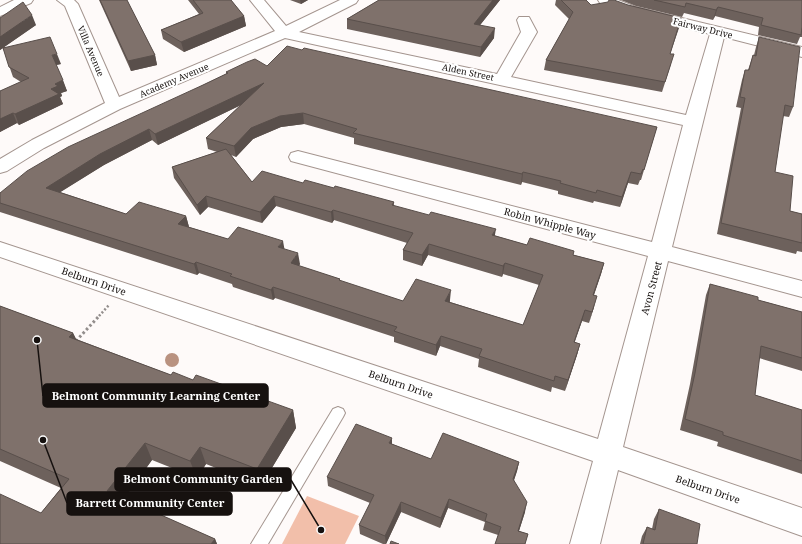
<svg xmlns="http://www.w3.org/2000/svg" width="802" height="544" font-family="'Noto Serif',serif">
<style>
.green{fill:#f2bfaa}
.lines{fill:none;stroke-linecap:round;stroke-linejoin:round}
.lane-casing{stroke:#a4958f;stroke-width:2}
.street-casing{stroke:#a4958f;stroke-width:2}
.path-far1{stroke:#938e8d;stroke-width:2.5;stroke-dasharray:2 2;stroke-linecap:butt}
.path{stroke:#938e8d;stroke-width:3;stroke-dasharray:2.5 2.5;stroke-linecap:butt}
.lane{fill:#fff;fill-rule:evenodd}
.street{fill:#fff;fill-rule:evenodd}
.tree{fill:#b99280}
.wall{fill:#6d615c;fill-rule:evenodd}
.shaded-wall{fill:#594f4b}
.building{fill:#7f716b;stroke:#594f4b}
.labels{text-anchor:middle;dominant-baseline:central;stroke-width:4;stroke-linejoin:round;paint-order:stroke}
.far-street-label{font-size:9px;fill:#16110f;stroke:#fff}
.street-label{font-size:10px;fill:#16110f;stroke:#fff}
.leader{fill:none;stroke:#16110f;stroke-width:1.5}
.callout-dot{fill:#16110f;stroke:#fff;stroke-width:1.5}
.callout{fill:#16110f;stroke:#16110f;stroke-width:1.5}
.callout-label{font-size:11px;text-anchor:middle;font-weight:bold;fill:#fff}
</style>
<rect width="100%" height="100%" fill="#fefaf9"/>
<path class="green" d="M307,496l52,20 -14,28h-63z"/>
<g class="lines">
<g class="lane-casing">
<path id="lane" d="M338,407l5,2 2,4 -2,4 -75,127h-17l82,-135z"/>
</g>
<g class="street-casing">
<path id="street" d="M14,0h19l-2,3 -31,13v-9z
M57,0h17l4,4 41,93 156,-66 -25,-31h14l22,26 54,-26h18l-2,3 -57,29 198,42 24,-42 -4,-12 2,-3h10l8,15 -26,45 175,38 24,-81 -84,-21 -26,-10 -2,-3h20l18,7 166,40v10l-78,-20 -52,210 130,34v16l-134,-36 -45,186 179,61v28l-184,-66 -18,74h-30l23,-83 -593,-204v-15l598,197 50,-183 -357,-95 -2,-4 2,-4 7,-2 354,91 31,-117 -398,-87 -165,71 -76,39 -37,23 -7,2v-14l32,-19 73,-37 -40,-97z"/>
</g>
<path class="path-far1" d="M99,316l10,-11"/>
<path class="path" d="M76,341l24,-26"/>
<use href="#lane" class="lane"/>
<use href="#street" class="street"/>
</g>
<circle class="tree" cx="172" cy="360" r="7"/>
<path class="wall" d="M99,0h28l28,55 2,10 -26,6z
M188,0h43l13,16 2,10 -62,26 -21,-13 -2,-9 38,-16z
M290,0h18l-7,4z
M379,0h121l-20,25 14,13 -14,19 -133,-28v-10z
M556,0h30l5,5h37l53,13 -11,36 1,10 -9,28 -118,-22 2,-10 23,-41 -14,-14z
M621,0h181v37h-2l-3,7 -39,-9 1,-8 -44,-11 -2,4 -29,-7 -2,4 -46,-11z
M0,18l36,7 -32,22 57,17 -5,1 11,26 -6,2 1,3 -2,1 3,7 -44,21 -2,-2 -17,9v-41l21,-9 -8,-5 -10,-29 -3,2z
M759,37l34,70 -4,10 -6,-1 -8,56 15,39 12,3v38l-5,-1 -1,3 -79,-20 24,-126 -5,-1 6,-27 3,-10h3l5,-15h1l2,-8z
M267,66l390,61 -16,53h-1l-2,5 -10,-2 -8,24 -26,-6 -1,2 -35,-9v-3l-36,-9 -1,3 -167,-41v-6l-50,-14 -23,3 -28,12 -17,18 -5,-2 21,27 51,1 31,5 60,14v4l133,39 47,10 30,8 -3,11 -7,21v12l-5,16 -7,-2 -8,21 6,2 -3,11 -12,36 -13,-4 -1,5 -73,-25 1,-8 -39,-13 -4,10 -42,-14v-5l-119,-39 -2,2 -40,-13 -1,-3 -33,-11 -2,2 -197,-63v-19l203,-108 23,-11v-2zM241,105l-35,33 2,11 9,3 -45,15 2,11 26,37 8,-8 54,16 14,-17 56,17 2,-3 73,23 -4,7v10l19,6 6,-11 74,22 1,-3 36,11 -16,40 -73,-23v-2l-47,1 -63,-20v-2l-41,-13 1,-2 -16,-15 -56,-10 -39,-12 -3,-11 -60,-2 -66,-22 44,-27 48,-25 6,5z
M710,284l48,16 44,12v59l-43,-13 -4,37 47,15v64l-85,-28 1,-4 -38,-12 10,-46 16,-89z
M0,306l73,27 3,6 95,36 22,5 100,30 3,18 -35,58 -55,-22 -9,14 -45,-18 -28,39 91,40 2,5h-217l41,-31 20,-25 -61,-27z
M392,444l39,15 88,3 -2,9 -3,9 11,32 -6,19 9,3 -3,10h-30l3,-9 -15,-5 2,-8 -37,-14 -8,20 -39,-16 -15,32h-3l-23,-10 -1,-9 11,-22 -42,-17 -1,-9z
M659,509l38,35h-57l2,-8 5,-9 5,2 2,-10z"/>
<path class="shaded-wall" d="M300,0h8l-7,4z
M493,0h7l-27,34 1,-10z
M718,7l-3,9 -2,4 3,-10z
M32,15l4,10 -36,25v-13z
M244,16l2,10 -62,26 -3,-10z
M681,18l-2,10 -12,35 3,-9z
M495,28l-1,10 -14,19 1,-10z
M57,54l4,10 -5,1 -4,-10z
M155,55l2,10 -26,6 -3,-10z
M63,80l4,11 -6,2 1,3 -2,1 3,7 -44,21 -4,-11 36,-25 4,-5z
M264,83l2,10 -108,52 -3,-11z
M13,113l4,10 -17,9v-13z
M303,113l1,11 -23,3 -28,12 -17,18 -2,-11 17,-18 29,-12z
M149,129l3,11 -48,25 -53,33 -5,-10 54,-34z
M523,172l-1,10 -1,3 1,-11z
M631,172l-3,11 -8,24 2,-10z
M206,196l2,11 -8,8 -3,-10z
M274,196l2,10 -14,17 -2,-11z
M333,210l1,10 -2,3 -1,-11z
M186,216l3,11 -11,-3z
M496,229l-2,11 -2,-5z
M283,241l2,11 -7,-5z
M429,244l-1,11 -6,11v-11z
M298,253l2,11 -8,10 -1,-11z
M196,262l3,11 -2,2 -3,-11z
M505,263l-2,11 -1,3 1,-11z
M604,263l-3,11 -11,32 3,-11z
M273,287l2,11 -2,2 -2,-10z
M451,290l-1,10 -5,12v-11z
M597,296l-3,11 -5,16 3,-11z
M585,310l-3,11 -11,32 3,-11z
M73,333l9,18 -13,-14z
M441,336l-1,10 -4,10v-11z
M580,344l-3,11 -12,36 3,-11z
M293,410l3,18 -35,58 -4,-17z
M392,438v10l-3,-5z
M145,443l7,17 -35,48 -10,-17z
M200,447l6,17 -9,14 -7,-17z
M519,462l-2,9 -6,18 2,-10z
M449,499l-1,9 -8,20 1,-10z
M401,502v10l-15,32 -1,-8z
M527,502l-2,10 -9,28 2,-9z
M215,539l2,5h-6z"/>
<path class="building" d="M100,0h27l28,55 -27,6z
M193,0h38l13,16 -63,26 -20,-12 42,-17z
M379,0h114l-19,24 21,4 -14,19 -134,-28z
M561,0h25l5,5 17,-3 1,-2h5l14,5 53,13 -11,36h4l-9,28 -119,-22 27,-48z
M654,0h148v27l-1,8 -40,-10 2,-7 -45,-11 -2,3 -30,-7 -1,4z
M23,2l9,13 -32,22v-19z
M50,37l7,17 -5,1 11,25 -8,4 3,2 -7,3 8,5 -44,20 -2,-1 -13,6v-28l29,-13 -20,-11 -6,-19z
M759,37l41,10 -7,60 -8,-2 -10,67 18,4 -3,35 12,3v29l-81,-20 24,-125 -5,-1 5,-27h4l4,-15 3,1z
M287,46l15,4 2,-2 353,79 -13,43 -1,-1 -2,5 -10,-2 -9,25 -25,-7 -1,3 -36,-10 1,-2 -38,-9 -1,2 -169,-41 4,-4 -54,-16 -23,3 -29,12 -17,18 -28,-8 58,-55 -109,51 -6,-5 -49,25 -54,34 80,26 13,-12 47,14 -8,8 50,15 10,-12 45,14 -5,6 20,6 -7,10 49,16 -1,1 64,21 13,-22 35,11 -6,11 78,24 20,-50 -38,-12 -2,3 -74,-22 -7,11 -19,-5 10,-17 -80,-23 -2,2 -57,-16 -14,16 -54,-16 -9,9 -25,-38 54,-18 26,33 10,-11 41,12 2,-3 29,8 1,-2 59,16 -2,3 37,10 2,-3 65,17 -4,6 35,10 3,-7 44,13 -1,4 31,8 -11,32 4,1 -5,16 -7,-2 -11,32 6,2 -12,36 -13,-4 -1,5 -75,-25 3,-7 -41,-13 -5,9 -42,-14 3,-4 -124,-40 -2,3 -41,-14 2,-2 -36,-12 -2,2 -194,-61v-10l27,-22 41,-24 135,-62 25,-12 -2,-1 21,-10 8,-3 12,7z
M710,284l48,13v3l44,12v46l-41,-12 -6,49 47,15v51l-79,-26v-3l-38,-13 10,-46z
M0,306l73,27 -4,4 102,38 2,-3 20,8 3,-5 97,35 -36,59 -57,-22 -10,14 -45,-18 -38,48 108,48 -4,5h-211v-50l41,19 28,-34 -69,-30z
M356,424l36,14 -3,5 42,16 12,-26 76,29 -6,17 14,23 -9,29 10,3 -3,10h-30l6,-17 -16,-6 2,-7 -38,-15 -8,19 -40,-16 -16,34 -26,-11 15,-30 -47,-18z
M659,509l41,15 -3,20h-54l4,-17 8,3z
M391,541l8,3h-9z"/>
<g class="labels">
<g class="far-street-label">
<text transform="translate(703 28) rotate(14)">Fairway Drive</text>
<text transform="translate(91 51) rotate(67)">Villa Avenue</text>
<text transform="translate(468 72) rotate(12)">Alden Street</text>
<text transform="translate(174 80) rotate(-23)">Academy Avenue</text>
</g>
<g class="street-label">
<text transform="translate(550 223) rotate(15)">Robin Whipple Way</text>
<text transform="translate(94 281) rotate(19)">Belburn Drive</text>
<text transform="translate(651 288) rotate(-75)">Avon Street</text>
<text transform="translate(401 384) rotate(19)">Belburn Drive</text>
<text transform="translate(708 489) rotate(19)">Belburn Drive</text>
</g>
</g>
<path class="leader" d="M37 340L43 396M321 530L291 480M43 440L67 503"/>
<g class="callout-dot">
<circle cx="37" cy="340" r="4"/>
<circle cx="321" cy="530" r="4"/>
<circle cx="43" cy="440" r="4"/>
</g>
<g class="callout">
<rect x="43" y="384" width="225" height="23" rx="4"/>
<rect x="115" y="468" width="176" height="23" rx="4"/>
<rect x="67" y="492" width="165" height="23" rx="4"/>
</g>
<g class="callout-label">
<text x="156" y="400">Belmont Community Learning Center</text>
<text x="203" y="483">Belmont Community Garden</text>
<text x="150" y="507">Barrett Community Center</text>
</g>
</svg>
